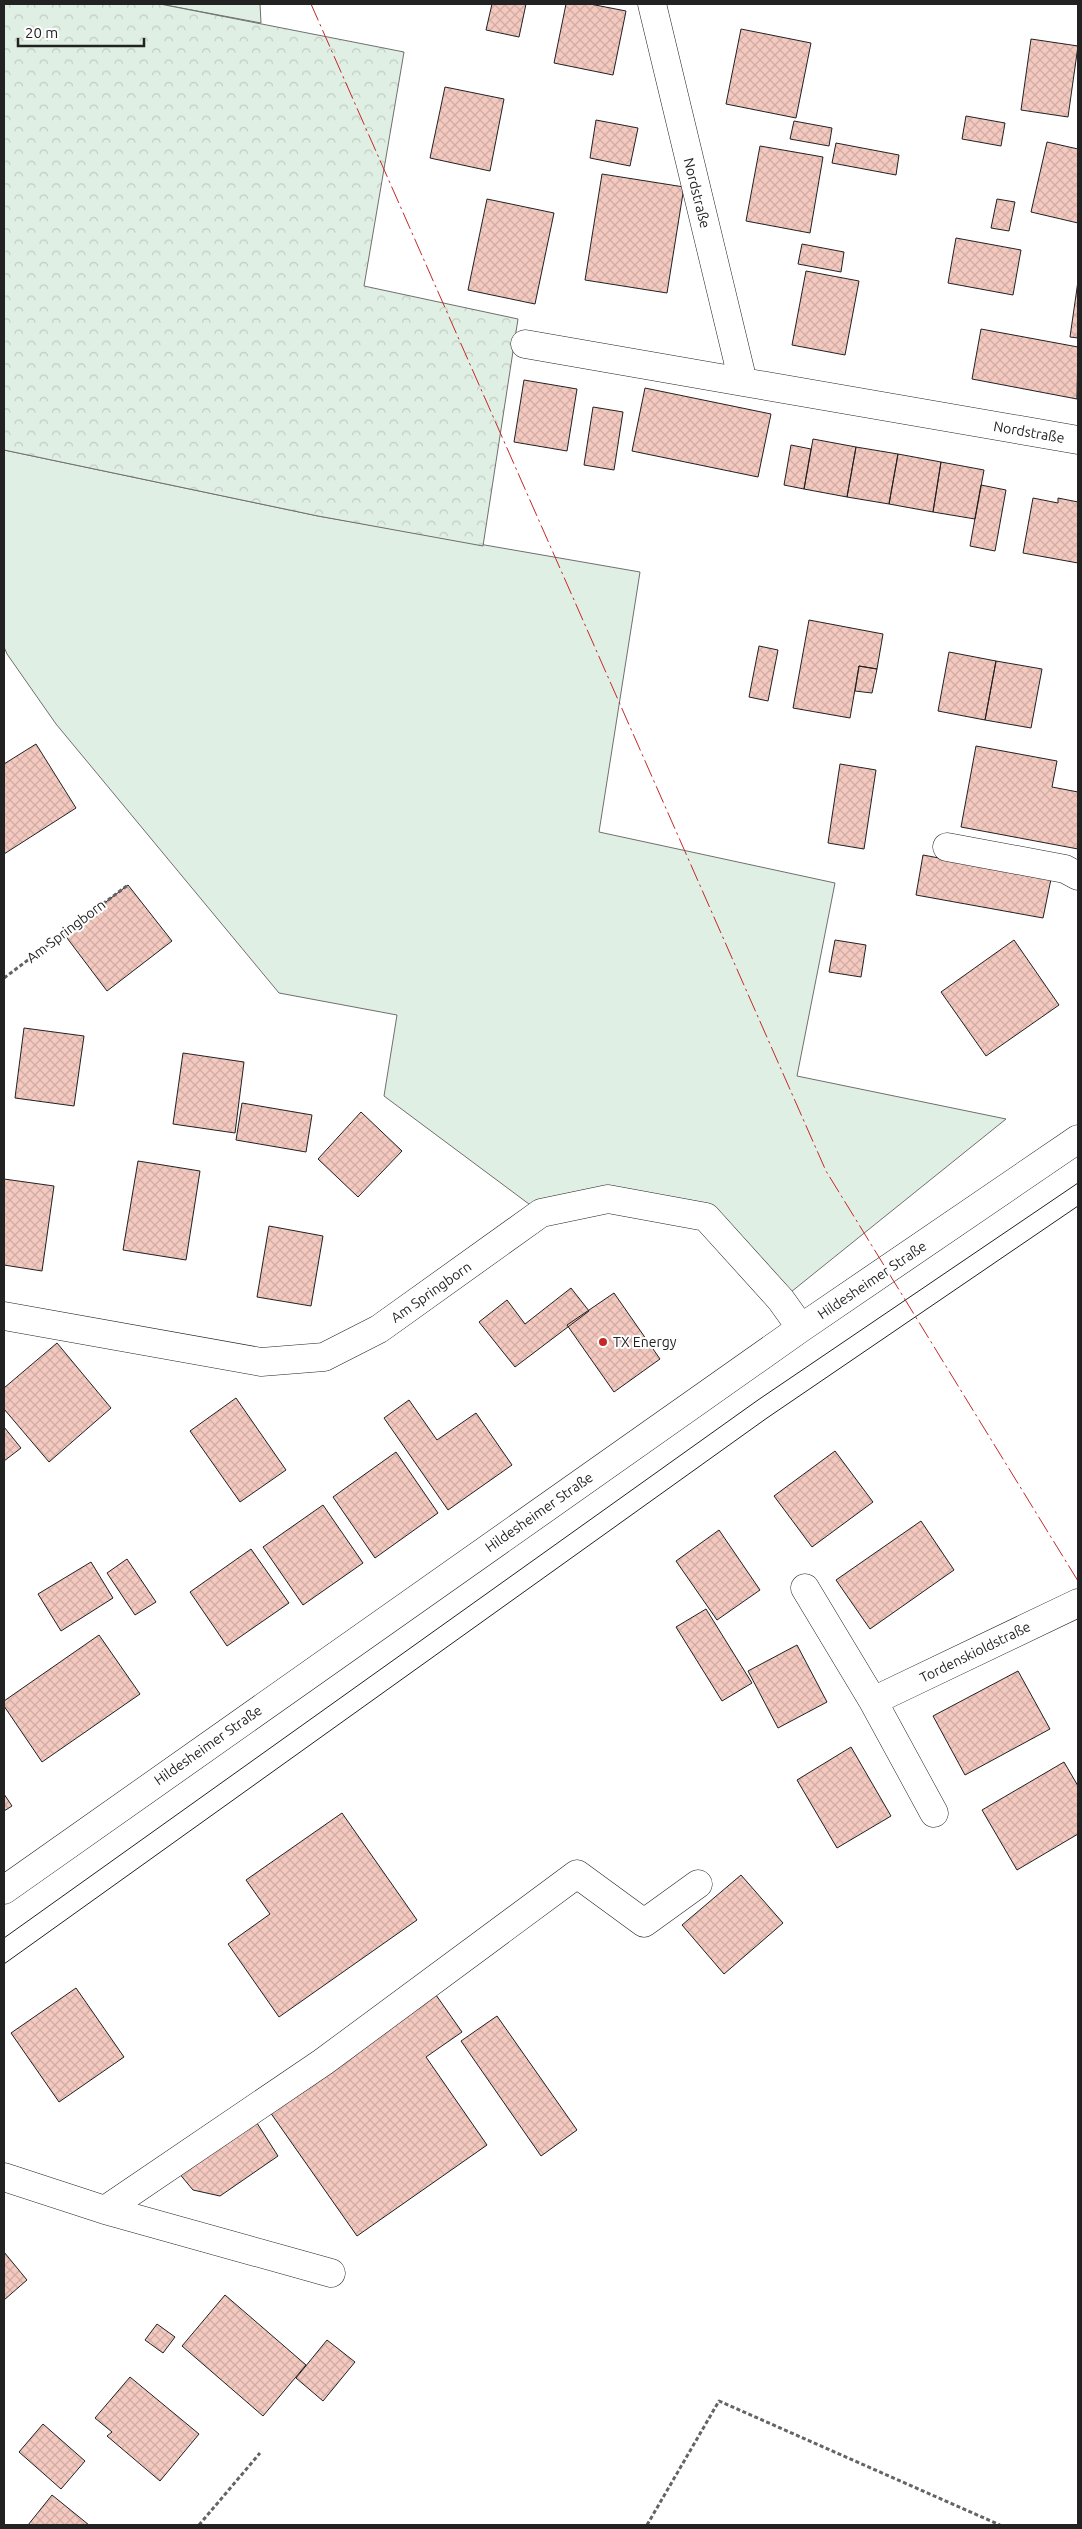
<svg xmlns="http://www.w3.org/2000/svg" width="1082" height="2529" font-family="Ubuntu,sans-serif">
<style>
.grass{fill:#e0efe3;stroke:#6f6f6f}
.forest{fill:url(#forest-crowns);stroke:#6f6f6f}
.building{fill:url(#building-cross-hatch);stroke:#222}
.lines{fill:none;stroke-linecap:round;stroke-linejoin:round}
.minor-casing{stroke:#222;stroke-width:29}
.path{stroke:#646464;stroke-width:3;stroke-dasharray:4 2.5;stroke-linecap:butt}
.minor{stroke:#fff;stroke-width:28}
.tram{stroke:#222;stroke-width:1}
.power{stroke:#c62828;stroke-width:1;stroke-dasharray:18 4 2.5 4;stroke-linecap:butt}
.poi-dot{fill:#c62828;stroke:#fff;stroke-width:2}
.labels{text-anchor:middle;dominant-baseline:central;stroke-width:4;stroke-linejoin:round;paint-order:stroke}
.street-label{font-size:14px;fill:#222;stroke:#fff}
.poi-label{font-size:14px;fill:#222;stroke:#fff;text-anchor:start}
</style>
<defs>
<pattern id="forest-crowns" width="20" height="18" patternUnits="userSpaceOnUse" patternTransform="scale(1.25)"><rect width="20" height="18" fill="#e0efe3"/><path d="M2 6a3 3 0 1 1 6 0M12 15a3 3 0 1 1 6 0" fill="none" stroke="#c0cdc2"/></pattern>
<pattern id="building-cross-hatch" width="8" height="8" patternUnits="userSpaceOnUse" patternTransform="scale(1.25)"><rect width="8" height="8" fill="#f3c9c0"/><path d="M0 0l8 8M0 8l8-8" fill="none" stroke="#d0aca5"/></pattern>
</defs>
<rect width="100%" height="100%" fill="#fff"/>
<path class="grass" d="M160,4h100l1,19z
M4,450l314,66 322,56 -41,260 236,51 -38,193 209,43 -225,181 -75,-83 -98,-18 -67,14 -157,-117 13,-81 -118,-22 -223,-269 -49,-70 -3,-7z"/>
<path class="forest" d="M4,4h156l244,48 -40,234 154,33 -35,227 -165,-30 -314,-66z"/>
<path class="building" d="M492,4h34l-7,33 -33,-7z
M566,4h24l36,7 -13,64 -59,-12z
M741,29l70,14 -15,75 -70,-14z
M1031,39l47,7 -10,71 -47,-7z
M445,87l59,12 -14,72 -60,-13z
M966,116l39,7 -4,23 -39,-7z
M596,120l42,8 -8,38 -40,-8z
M794,121l38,7 -3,18 -39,-7z
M1047,142l31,7v74l-47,-11z
M836,143l63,12 -3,20 -64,-12z
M760,146l63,11 -13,76 -64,-12z
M602,174l82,13 -17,106 -82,-13z
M487,199l67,14 -19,91 -67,-14z
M997,199l18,3 -6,29 -18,-3z
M956,238l65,12 -8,45 -65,-12z
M802,244l42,8 -3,20 -43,-8z
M806,271l53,10 -14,74 -53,-10z
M1078,281v57l-8,-1z
M981,329l97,18 -1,52 -105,-20z
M524,380l53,9 -10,62 -53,-9z
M645,388l126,26 -13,63 -126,-26z
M593,407l30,5 -9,58 -30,-5z
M813,439l43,8 -9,50 -43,-8z
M791,445l20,4 -7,40 -20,-4z
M856,447l42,7 -9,50 -42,-7z
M898,454l43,8 -8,50 -44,-8z
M941,462l43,8 -9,49 -42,-7z
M981,485l25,5 -11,61 -25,-5z
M1033,498l25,5v-5l20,4v61l-55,-10z
M809,620l74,14 -6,35 -18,-3 -9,52 -57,-10z
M759,646l19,4 -10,51 -19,-4z
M949,652l47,9 -11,59 -47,-9z
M996,661l46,8 -11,59 -46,-8z
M859,666l18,3 -5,24 -17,-2z
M36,744l40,64 -72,46v-90z
M976,746l81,15 -5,26 26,5v57l-117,-22z
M840,764l36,6 -12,79 -36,-6z
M923,855l128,24 -8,39 -127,-23z
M128,885l44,56 -65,50 -43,-57z
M835,940l31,5 -5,32 -32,-5z
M1014,940l45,65 -73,51 -45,-64z
M24,1028l60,8 -10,70 -59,-8z
M183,1053l61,9 -9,71 -62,-9z
M242,1103l70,12 -6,37 -70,-12z
M361,1112l41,39 -44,46 -40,-38z
M138,1161l62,10 -14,89 -63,-10z
M4,1179l50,7 -12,85 -38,-6z
M269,1226l54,10 -12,70 -54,-9z
M571,1288l18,23 -74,56 -36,-45 28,-22 18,24z
M614,1293l46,66 -46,33 -47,-67z
M57,1343l54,65 -62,54 -45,-53v-21z
M236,1398l50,72 -46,32 -50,-71z
M409,1400l28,40 39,-27 36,52 -64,45 -64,-92z
M4,1427l17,21 -17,13z
M835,1451l38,51 -61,45 -38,-51z
M396,1452l42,61 -63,45 -42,-61z
M323,1505l40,58 -60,42 -40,-58z
M921,1521l33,49 -84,59 -34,-49z
M719,1530l41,60 -43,30 -41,-59z
M251,1549l38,54 -62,43 -37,-54z
M127,1559l29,43 -21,13 -28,-42z
M91,1562l22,36 -52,33 -23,-37z
M706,1609l46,74 -30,18 -46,-74z
M99,1635l41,59 -98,68 -38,-56v-5z
M797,1645l30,57 -49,26 -30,-57z
M1018,1671l32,58 -85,46 -32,-59z
M851,1747l40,69 -54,32 -40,-68z
M1064,1762l14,24v48l-61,36 -35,-60z
M4,1794l8,12 -8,5z
M342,1813l75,107 -138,97 -51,-73 42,-30 -24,-34z
M741,1875l42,48 -59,51 -42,-49z
M76,1988l48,69 -65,45 -48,-69z
M436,1995l26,37 -36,25 61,88 -130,91 -87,-124z
M497,2016l80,114 -36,26 -80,-115z
M255,2120l23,36 -58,40 -27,-6 -15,-18z
M4,2252l23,28 -23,20z
M225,2295l81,70 -43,51 -81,-70z
M157,2324l18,13 -12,16 -18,-13z
M327,2340l28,22 -32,39 -27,-23z
M130,2377l69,57 -39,47 -53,-45 5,-4 -17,-14z
M43,2424l42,37 -24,28 -42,-37z
M52,2495l37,30h-61z"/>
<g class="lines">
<g class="minor-casing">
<path id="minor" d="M652,4l91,378 335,58
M525,344l218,38
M947,847l118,22 13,7
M4,1316l257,46 63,-5 55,-28 162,-116 67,-14 98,18 75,83 20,28
M805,1588l68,113 61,112
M873,1701l205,-98
M4,1890l797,-562 277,-189
M4,2177l101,33 218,-148 254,-188 67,49 54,-39
M105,2210l226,63"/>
</g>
<path class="path" d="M4,978l124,-93
M199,2525l61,-72
M647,2525l72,-124 281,124"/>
<use href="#minor" class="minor"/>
<path class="tram" d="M4,1938l754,-538 320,-217
M4,1964l763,-546 311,-212"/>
<path class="power" d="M311,4l515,1167 252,410"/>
</g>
<circle class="poi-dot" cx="603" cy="1342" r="5"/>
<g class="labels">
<g class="street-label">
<text transform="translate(697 193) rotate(76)">Nordstraße</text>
<text transform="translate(1029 432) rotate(10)">Nordstraße</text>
<text transform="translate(66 931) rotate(-37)">Am Springborn</text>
<text transform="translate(872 1280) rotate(-34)">Hildesheimer Straße</text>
<text transform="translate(431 1292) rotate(-35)">Am Springborn</text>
<text transform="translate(539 1512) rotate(-35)">Hildesheimer Straße</text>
<text transform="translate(975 1652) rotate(-26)">Tordenskioldstraße</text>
<text transform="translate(208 1745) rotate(-35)">Hildesheimer Straße</text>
</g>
<g class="poi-label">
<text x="613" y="1342">TX Energy</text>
</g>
</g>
<rect width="1082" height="2529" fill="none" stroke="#222222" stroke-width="10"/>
<path d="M18 38v8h126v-8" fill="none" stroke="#222222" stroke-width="2.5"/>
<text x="25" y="38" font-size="15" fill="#222222" stroke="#ffffff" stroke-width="4" paint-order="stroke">20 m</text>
</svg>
